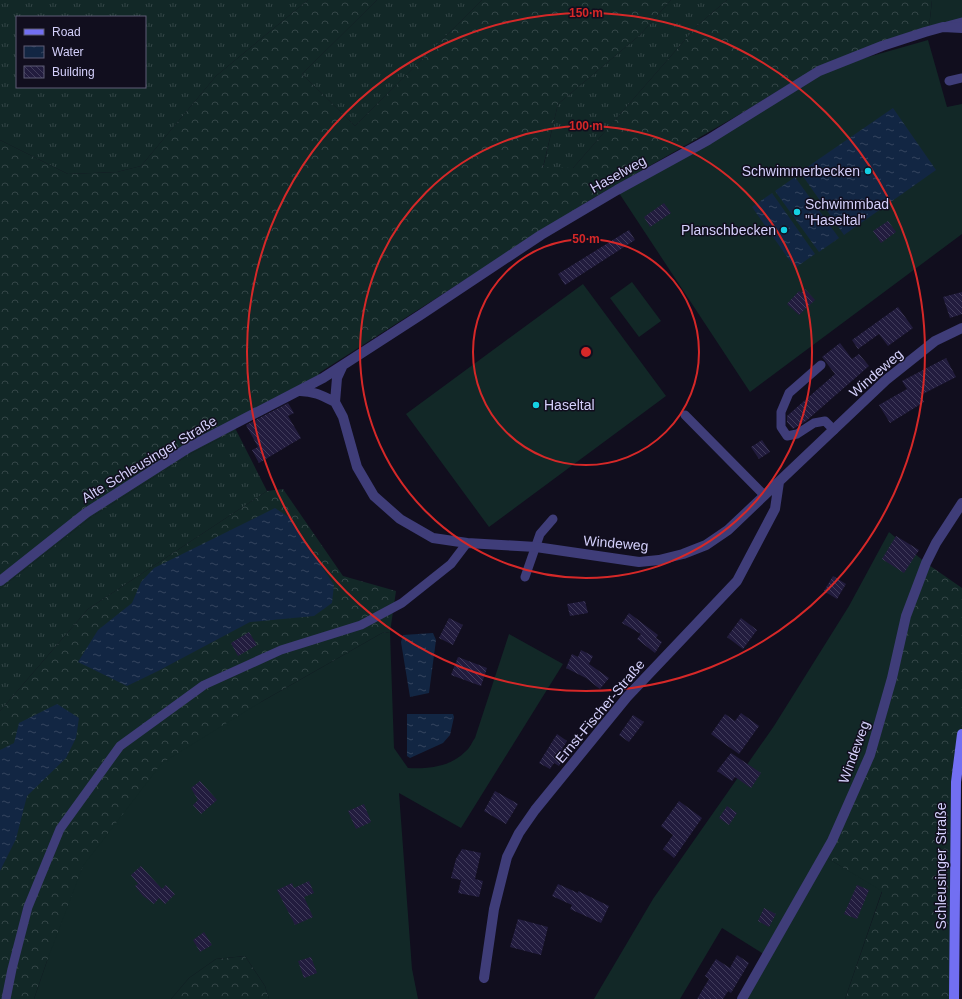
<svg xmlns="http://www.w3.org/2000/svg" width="962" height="999" font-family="Arial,sans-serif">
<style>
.grass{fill:url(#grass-tufts);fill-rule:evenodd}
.forest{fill:url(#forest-crowns)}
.garden{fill:#122827}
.water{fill:url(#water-ripples)}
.building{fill:url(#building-back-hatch)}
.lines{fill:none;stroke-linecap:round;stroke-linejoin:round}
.service{stroke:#3f3d79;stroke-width:9}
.minor{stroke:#3f3d79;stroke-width:10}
.secondary{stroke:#726ff2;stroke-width:10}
.ring{fill:none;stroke:#d62828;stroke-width:2}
.poi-dot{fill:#14cfe3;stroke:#110e1e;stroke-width:1.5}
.labels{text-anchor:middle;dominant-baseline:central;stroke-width:3;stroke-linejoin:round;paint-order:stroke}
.poi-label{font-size:14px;fill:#d4d0fb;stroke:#110e1e;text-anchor:end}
.street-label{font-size:14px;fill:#d4d0fb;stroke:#110e1e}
.centre{fill:#d62828;stroke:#110e1e;stroke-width:2}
.ring-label{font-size:12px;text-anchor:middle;font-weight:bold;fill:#d62828;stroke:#110e1e;stroke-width:3;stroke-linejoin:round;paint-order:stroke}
</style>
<defs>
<pattern id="grass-tufts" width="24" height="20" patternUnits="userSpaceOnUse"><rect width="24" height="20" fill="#122827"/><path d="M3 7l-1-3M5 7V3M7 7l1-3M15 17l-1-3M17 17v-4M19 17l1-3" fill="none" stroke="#344647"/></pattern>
<pattern id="forest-crowns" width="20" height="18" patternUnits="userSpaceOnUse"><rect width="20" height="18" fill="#122827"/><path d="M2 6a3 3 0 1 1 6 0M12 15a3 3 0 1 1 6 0" fill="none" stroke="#344647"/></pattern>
<pattern id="water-ripples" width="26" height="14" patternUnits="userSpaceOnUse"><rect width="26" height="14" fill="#122643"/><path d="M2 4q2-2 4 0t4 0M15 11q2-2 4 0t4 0" fill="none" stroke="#34445f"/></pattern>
<pattern id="building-back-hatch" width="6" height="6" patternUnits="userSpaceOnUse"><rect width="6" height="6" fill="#221c3e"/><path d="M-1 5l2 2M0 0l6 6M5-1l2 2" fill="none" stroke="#413c5b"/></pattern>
</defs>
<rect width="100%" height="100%" fill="#110e1e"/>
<path class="grass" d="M0,0h308l-92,76 -75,90 -24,6 -49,2 -68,-34zM17,17h128v70h-128z
M377,0h105l-127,126 -53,-52z
M671,0h56l-29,25 -125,143h-30l15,-64 82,-69z
M236,430l31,61 -179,118 -88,102v-122l90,-71 102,-65z"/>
<path class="forest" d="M308,0h69l-75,74 53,52 127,-126h189l-31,35 -82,69 -15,63 30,1 125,-143 29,-25h205l-3,28 -115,41 -79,48 -145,83 -271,173 4,5 -90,46 3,6 -44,23 -102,65 -90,71v-449l68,34 49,-2 24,-6 75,-90z
M283,489l60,87 53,15 -6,41 -8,1 -121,69 -214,259 -13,38h-34v-288l88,-102 179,-118z
M926,563l36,25v146l-8,265h-109l37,-107 -58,-36z
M245,956l20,30 4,13h-98l18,-21 27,-19z"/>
<path class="garden" d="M932,0h30v19l-33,9z
M928,40l19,67 15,-3v130l-212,158 -133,-202 202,-119z
M632,282l29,39 -22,16 -29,-39z
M583,284l83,112 -177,131 -83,-113z
M889,532l37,31 -56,192 -46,101 58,35 -37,108h-103l25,-43 -45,-28 -42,71h-86l59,-100 121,-173 75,-120z
M390,632l4,116 14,20c20,1 43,-1 58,-17 4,-3 6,-9 9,-13l34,-104 54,30 -102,164 -62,-35 13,176 6,30h-149l-4,-13 -20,-30 -29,3 -27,19 -18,21h-137l13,-38 36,-95 79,-103 99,-61 121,-69z"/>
<path class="water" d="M893,108l43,62 -92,65 -44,-63z
M795,177l44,61 -20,14 -44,-61z
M772,193l43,61 -20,14 -43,-61z
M275,508l15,10 44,67 -2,18 -18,13 -64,6 -92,49 -31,15 -49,-24 20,-32 34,-27 9,-21 13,-14z
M433,633l3,7 -7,53 -19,4 -9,-55 2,-7z
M57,704l22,14 -3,20 -10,20 -39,38 -11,43 -16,32v-121l14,-7 5,-20z
M407,714h46l1,3 -4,18 -7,8 -33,15 -3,-2z"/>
<path class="building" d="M664,203l7,10 -21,14 -6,-10z
M888,221l8,11 -15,11 -8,-12z
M629,230l6,10 -70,45 -7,-11z
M805,289l10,11 -16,15 -12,-11 12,-13 2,2z
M962,292v22l-12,4 -7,-21z
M898,307l15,21 -25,18 -9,-12 -21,15 -6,-9z
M840,343l12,16 7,-5 10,12 -63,55 -13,8 -6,-7v-6l48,-42 -13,-17z
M946,358l10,19 -35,18 3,7 -34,21 -11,-18 28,-16 -5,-8z
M288,403l6,10 -6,3 13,22 -42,25 -7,-13 6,-3 -12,-22z
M762,440l8,12 -11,7 -8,-12z
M896,536l23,14 -15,23 -22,-14z
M833,576l13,8 -9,15 -13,-8z
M585,601l3,12 -18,3 -3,-12z
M629,613l29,22 -2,3 6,4 -7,11 -18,-14 4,-5 -19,-11z
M449,618l14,7 -10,20 -14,-7z
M741,618l16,12 -14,19 -16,-12z
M249,632l8,13 -19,11 -7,-13z
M581,650l12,6 -4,8 20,14 -9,11 -14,-11 -20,-10 6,-14 6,3z
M458,657l29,11 -6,18 -30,-11z
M741,713l18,13 -20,28 -28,-20 14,-20 10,7z
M633,715l11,7 -15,20 -10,-7z
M557,734l10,7 -5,8 6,3 -9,14 -5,-3 -4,6 -11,-6z
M731,753l30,20 -10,15 -16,-11 -3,4 -15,-10z
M200,781l17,19 -16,14 -8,-9 5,-5 -7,-12z
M495,791l23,13 -12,20 -22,-13z
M679,801l23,17 -28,40 -11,-9 10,-14 -12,-9z
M364,804l7,18 -15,7 -8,-18z
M727,806l10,7 -8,12 -10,-7z
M462,849l19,4 -6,26 8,2 -4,16 -21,-4 3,-13 -10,-2 5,-19z
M141,866l21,23 4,-4 9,9 -10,10 -6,-6 -5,6 -11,-8 -8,-10 3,-2 -7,-9z
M309,881l5,12 -10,4 9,20 -18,8 -18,-35 15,-7 2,5z
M558,884l20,9v-2l31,15 -8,17 -31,-14 2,-4 -20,-9z
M857,885l12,5 -12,29 -13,-5z
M764,908l12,6 -7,13 -11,-6z
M518,919l30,8 -7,28 -31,-8z
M204,932l8,13 -12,7 -7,-12z
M737,955l12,8 -18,30 -3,-2 -5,8h-26l12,-20 -4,-3 11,-17 14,9z
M311,957l6,16 -13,5 -6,-17z"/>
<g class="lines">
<path class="service" d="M947,26l15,-4
M949,81l13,-3
M821,365l-32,28 -8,19v15l6,9 10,-2 17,-11 11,-2 9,9
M685,415l79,80
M525,577l15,-43 13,-15
M6,999l6,-30 16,-62 32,-78 60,-83 84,-61 77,-35 80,-25 41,-22 49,-39 16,-21"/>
<path class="minor" d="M343,365l-6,13 -2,24 8,15 14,50 17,29 26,23 33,19 34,5 69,4 103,15 20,-2 24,-6 23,-9 22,-15 158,-150 49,-39 27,-13
M300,391c14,0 23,5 35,11
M0,581l86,-68 102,-65 135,-70 99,-64 119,-79 76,-45 91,-50 111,-69 63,-25 43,-14 18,-5 19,1
M484,978l10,-69 13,-52 12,-24 16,-23 92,-113 110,-116 38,-72 4,-27
M742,999l90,-158 38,-86 22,-77 14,-62 20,-53 10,-20 26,-40"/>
<path class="secondary" d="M954,999l2,-217 6,-48"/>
</g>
<g class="ring">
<circle cx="586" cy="352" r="113"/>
<circle cx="586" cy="352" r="226"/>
<circle cx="586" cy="352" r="339"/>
</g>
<g class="poi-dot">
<circle cx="868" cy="171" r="4"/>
<circle cx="797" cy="212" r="4"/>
<circle cx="784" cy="230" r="4"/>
<circle cx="536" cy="405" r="4"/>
</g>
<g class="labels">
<g class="poi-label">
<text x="860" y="171">Schwimmerbecken</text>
<text x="805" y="204" text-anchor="start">Schwimmbad<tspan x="805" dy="16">"Haseltal"</tspan></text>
<text x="776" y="230">Planschbecken</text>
<text x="544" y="405" text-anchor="start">Haseltal</text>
</g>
<g class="street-label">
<text transform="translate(618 174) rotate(-29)">Haselweg</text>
<text transform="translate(876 373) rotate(-41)">Windeweg</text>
<text transform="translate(149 459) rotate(-31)">Alte Schleusinger Straße</text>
<text transform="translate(616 543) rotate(5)">Windeweg</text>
<text transform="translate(600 711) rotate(-50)">Ernst-Fischer-Straße</text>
<text transform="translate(854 752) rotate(-70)">Windeweg</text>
<text transform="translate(941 866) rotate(-90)">Schleusinger Straße</text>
</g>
</g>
<circle cx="586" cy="352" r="6" class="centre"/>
<g class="ring-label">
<text x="586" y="17">150 m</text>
<text x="586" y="130">100 m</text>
<text x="586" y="243">50 m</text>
</g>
<rect x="16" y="16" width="130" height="72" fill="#110e1e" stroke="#5f5c76"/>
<rect x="24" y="29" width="20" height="6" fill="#726ff2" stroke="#5f5c76"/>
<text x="52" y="36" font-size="12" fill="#d4d0fb">Road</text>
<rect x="24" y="46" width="20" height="12" fill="url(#water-ripples)" stroke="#5f5c76"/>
<text x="52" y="56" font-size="12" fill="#d4d0fb">Water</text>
<rect x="24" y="66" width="20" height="12" fill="url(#building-back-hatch)" stroke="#5f5c76"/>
<text x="52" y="76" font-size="12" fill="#d4d0fb">Building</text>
</svg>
